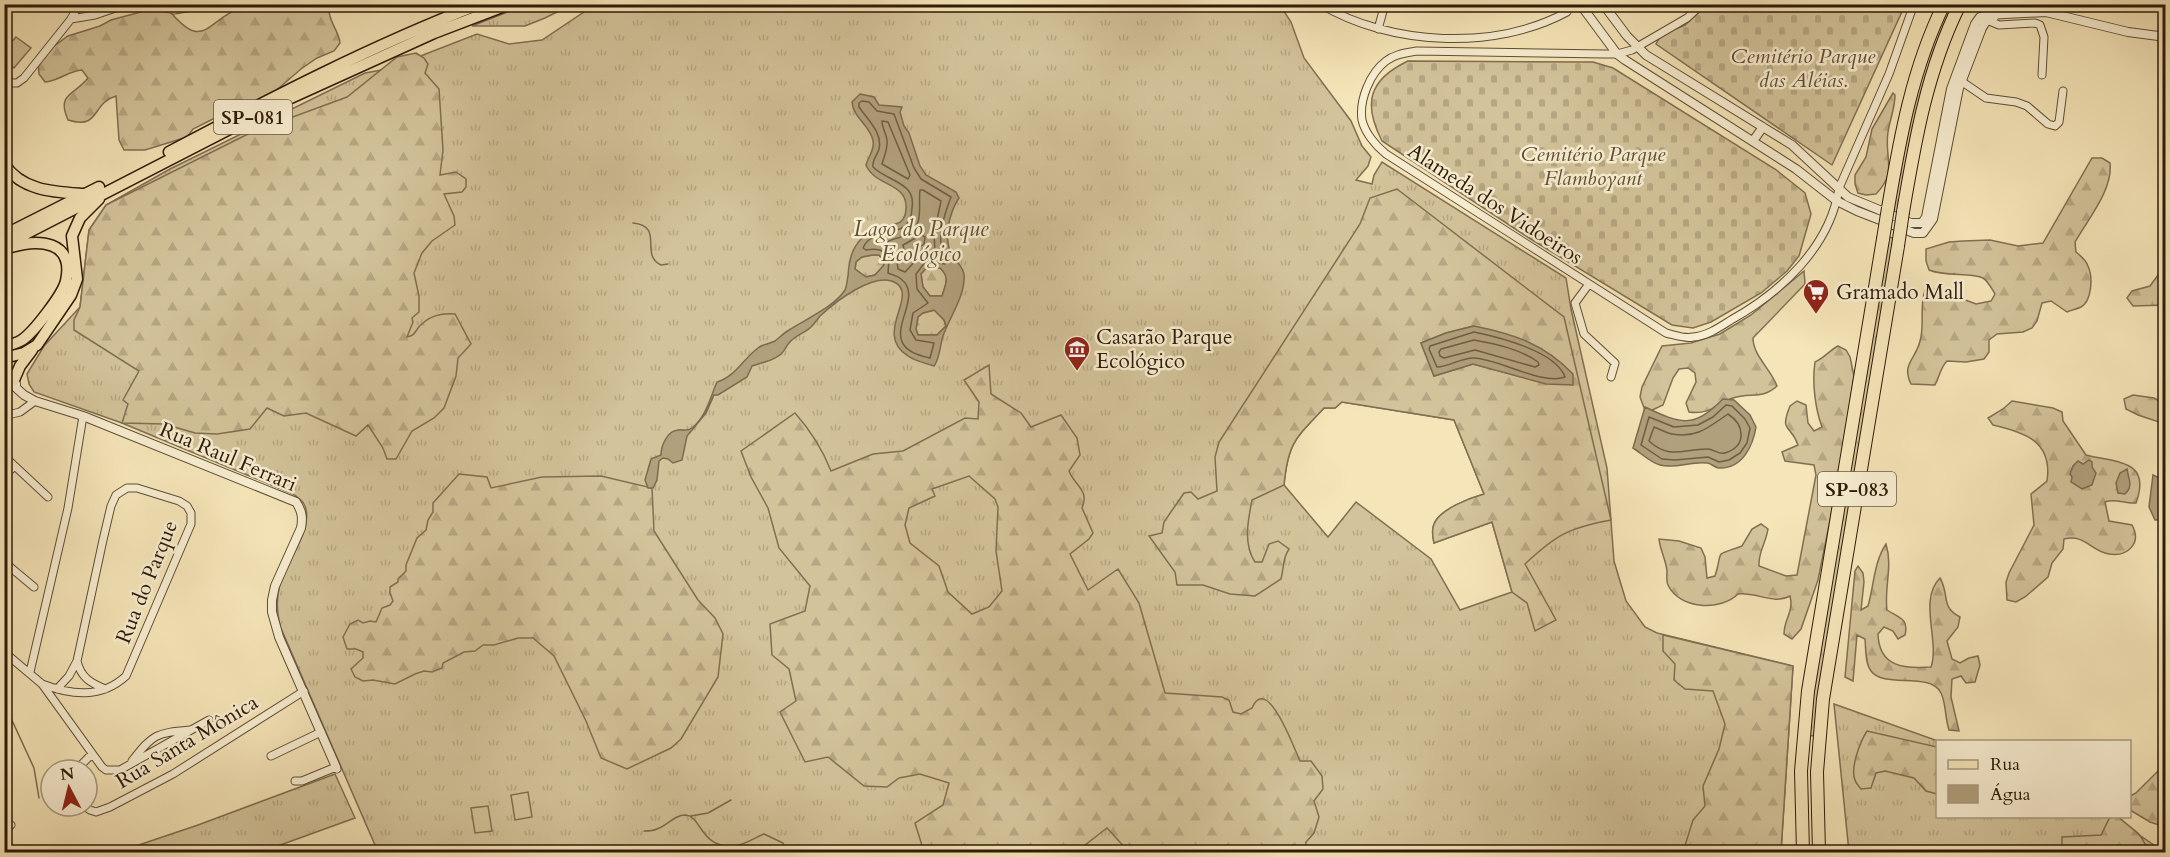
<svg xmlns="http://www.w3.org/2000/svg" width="2170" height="857" font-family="Cardo,serif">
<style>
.grass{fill:url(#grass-tufts);stroke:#806f52;stroke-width:1.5;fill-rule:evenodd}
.forest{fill:url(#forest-firs);stroke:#806f52;stroke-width:1.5;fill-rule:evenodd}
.cemetery{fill:url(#cemetery-stones);stroke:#806f52;stroke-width:1.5}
.pitch{fill:#d3c39a;stroke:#806f52;stroke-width:1.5}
.water{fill:#b1a07c;stroke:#7c6b4e;stroke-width:1.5;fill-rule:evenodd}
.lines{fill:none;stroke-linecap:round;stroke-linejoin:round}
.shore{stroke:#6f5e42;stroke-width:1.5}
.stream{stroke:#7c6b4e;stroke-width:1.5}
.minor-casing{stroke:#5f4e35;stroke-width:9}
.tertiary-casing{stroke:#5f4e35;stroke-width:10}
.primary-casing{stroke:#2d1b09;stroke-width:13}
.motorway-casing{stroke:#2d1b09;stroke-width:14}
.minor{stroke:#f8eed1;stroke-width:7}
.tertiary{stroke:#f8eed1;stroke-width:8}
.primary{stroke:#f5e5b8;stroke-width:10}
.motorway{stroke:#f5e5b8;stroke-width:12}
.motorway-bridge-casing{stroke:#2d1b09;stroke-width:14;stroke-linecap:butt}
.motorway-bridge{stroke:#f5e5b8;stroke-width:12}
.labels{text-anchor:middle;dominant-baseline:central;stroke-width:5;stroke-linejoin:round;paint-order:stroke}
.shield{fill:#f8eed1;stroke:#6a5a45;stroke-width:1.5}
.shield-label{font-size:20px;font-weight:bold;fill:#2d1b09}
.park-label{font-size:21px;font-style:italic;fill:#5f4d34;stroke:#f8eed1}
.street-label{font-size:21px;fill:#2d1b09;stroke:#f8eed1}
.poi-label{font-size:21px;fill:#2d1b09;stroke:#f8eed1;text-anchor:start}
.water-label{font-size:22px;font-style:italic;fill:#625037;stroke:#f8eed1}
</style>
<defs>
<pattern id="grass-tufts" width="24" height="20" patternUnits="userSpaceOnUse" patternTransform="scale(1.5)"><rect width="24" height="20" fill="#d3c39a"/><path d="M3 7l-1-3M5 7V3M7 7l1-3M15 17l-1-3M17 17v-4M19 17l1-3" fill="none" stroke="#b5a783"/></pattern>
<pattern id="forest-firs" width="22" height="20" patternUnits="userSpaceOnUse" patternTransform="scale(1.5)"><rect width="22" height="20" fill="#d3c39a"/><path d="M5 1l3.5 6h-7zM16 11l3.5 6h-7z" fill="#b5a783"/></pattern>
<pattern id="cemetery-stones" width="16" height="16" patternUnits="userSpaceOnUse" patternTransform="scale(1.5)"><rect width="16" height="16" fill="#d3c39a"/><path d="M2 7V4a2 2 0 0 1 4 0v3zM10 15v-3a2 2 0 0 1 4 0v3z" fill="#b5a783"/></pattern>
</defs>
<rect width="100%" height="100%" fill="#f5e5b8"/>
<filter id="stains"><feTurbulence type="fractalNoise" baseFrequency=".00333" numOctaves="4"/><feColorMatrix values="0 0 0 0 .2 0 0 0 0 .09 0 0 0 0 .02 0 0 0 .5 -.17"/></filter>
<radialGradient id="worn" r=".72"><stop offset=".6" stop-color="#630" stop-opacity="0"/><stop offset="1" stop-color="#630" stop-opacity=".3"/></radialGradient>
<path class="grass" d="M596,4l684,1 11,17 13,36 47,63 11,25 9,11 -3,9 -12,14 16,4 2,-9 8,-13 184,116 5,31 36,159 7,93 12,40 19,26 12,6 136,33 -12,186h-1403l-98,-226c-3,-15 -4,-27 0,-42 6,-22 36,-58 24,-80 -2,-4 -7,-7 -11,-10l-171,-71 -88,-31 -5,-8 -2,-10 17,-28 36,-39 9,-77 17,-25 64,-36 195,-96 22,-4 90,-35 32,10 33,-4zM1342,402l112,18 30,74c-14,4 -44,15 -50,30 -3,7 -1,13 0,19l58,-21 20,70 -52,18 -29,-51 -75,-57 -28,35 -44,-52c4,-43 12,-47 40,-77h11z
M525,5h46l-26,13 -20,8h-53z
M1946,5h10l-58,209 -7,-2 21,-113z
M1887,236l8,3 -81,497 -7,-1z
M1834,704l104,37v75l175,1 51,35h-315z
M335,774l20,44 -83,30 1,4h-155l80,-27z"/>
<path class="forest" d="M247,5h89l-7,3c-1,14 10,22 11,35l-6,8 -17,7 -16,11 -43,37 -14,2 -25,8 -26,13 -6,8 -42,13h-21l-5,-10 -3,-44c-25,7 -15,34 -48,24 -12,-27 7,-25 20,-42l-6,-8c-14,1 -23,11 -37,12l-6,-8 -1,-12 12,-13 18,-13 32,-10 11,-6 48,-13 8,1c39,48 38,10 80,-3z
M416,53l8,5 4,6 -3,9 14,16 4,61 -3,25 16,-3 10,7v8l-4,5 -18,2 10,22 1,9 -23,16 -10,12 -8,20 5,23v16l-7,6 1,4 -6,15c6,-1 7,-3 11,-9 10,-12 22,-15 37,-14l16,30 -13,14 -2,18 -12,32 -10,10 -22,13 -16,28h-9l-4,-11 -15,-23 -12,11 -50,-23 -22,3 -17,-8 -17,21 -33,5 -22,-1 -31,-9 -42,-1 6,-19 -5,-4 16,-29 -65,-41v-10l6,-13 9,-77 17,-25 146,-73 95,-35 50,-40z
M1893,93l2,2c0,13 -5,24 -7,37 -4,26 10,40 -12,62l-10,1 -8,-2 -3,-9v-9l11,-18 6,-28z
M2092,158h10l8,5c3,27 -22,56 -35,79l1,10c5,4 10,8 12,14 5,11 4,35 -7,41 -4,2 -10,3 -14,5l-16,-11 -9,2 -5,18 -5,7 -9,4 -26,2 -8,6v12l-5,7 -18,3 -19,-1c-7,7 -7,15 -12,24l-24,-1c-10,-20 5,-25 9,-43 5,-17 -1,-32 5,-51l11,-1 40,15 15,-3 4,-7c-3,-5 -7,-13 -12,-16 -11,-6 -38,-1 -54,-8l-3,-9v-12l23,-7 14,-1 27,-1 28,6 25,-3z
M1397,189l167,128 47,203c-43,8 -55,15 -86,44l31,56 -21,11 -8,-28 -15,-11 -20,-70 -58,21c-1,-6 -3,-12 0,-19 6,-15 36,-26 50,-30l-30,-74 -112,-18 -7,6h-11c-28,30 -36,34 -40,77l-32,15c-4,20 -9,44 3,62h7l7,-18 9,-3 11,8c-7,10 -5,19 -8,30l-26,17 -25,-2 -27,-9h-26l-2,-13 -26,-36 13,-3 2,-11 20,-29 7,-1 7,7 19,-8 -2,-34 4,-15 141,-218 10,-26zM1473,326l72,57 -72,-19 -39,12 -13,-33 25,-10z
M873,255h6l5,5v5l-9,10 -9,2 -11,-8 1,-7 6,-5z
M2165,258v47l-32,1 -6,-8 5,-7 18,-5 11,-15z
M927,267l13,1c10,9 6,16 2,28h-12l-7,-9 -2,-13z
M1804,271l1,13 -52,54c0,18 18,31 24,48 -15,14 -27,6 -44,12 -18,6 -22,17 -44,14l-3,-9 10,-21 -1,-9 -7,-5 -9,1 -6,9 -10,27 -17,8 -6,-16 2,-10 20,-41 29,-3 29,-9 31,-19z
M935,310l9,10 2,6 -9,9h-19l-2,-6 2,-12 5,-4z
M1838,346l8,4 4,7 4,19 -13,90 -23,114 -17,49 -9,10 -8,-5c0,-15 10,-22 6,-38 -16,9 -33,-4 -52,-2 -17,17 -58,16 -70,-9 -2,-4 -1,-10 -1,-14 -1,-11 -7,-21 -8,-32l20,2 22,7 4,9 2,21 8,-2c9,-28 -3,-19 27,-30l10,-17 9,-5 7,5c-2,14 -10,23 -9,37l27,10 11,-1 19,-100 -2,-10 -29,-4 -3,-9 16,-7c-7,-21 -19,-12 -8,-39l7,-5 9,4 2,18 6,8 8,-4c-7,-19 -10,-45 -7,-65 9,-4 14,-11 23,-16z
M989,365l2,29 30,19 10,14 30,-12 16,23 3,17 -11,16c5,14 21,19 13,37l11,25 -4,6 -19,15 18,36 30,-21 21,34 26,90 57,4 7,3 4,12 8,2 11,-6c15,-36 43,43 48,53h11l11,15 1,13 -9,12 5,16 -5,16 -8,9 -1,10h-176l-22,-24 -31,24h-152l-9,-29 28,-18 6,-22 -29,-9 -21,4 -12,9 -23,-1 -36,-29 -23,5 -25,-50 16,-11 -7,-32 -17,-14 -2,-31 35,-13 5,-25 -31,-38 -11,-40 -17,-31 -10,-26 54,-38c16,18 27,35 36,58l42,-17 30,-3 62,-33 13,1 1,-17 -15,-22zM969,476l26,23 3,8 -2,44 6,40 -13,16 -17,7 -24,-22 -9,-26 -29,-23 -5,-18 4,-17 26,-12 -3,-7z
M2133,395l21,3 11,6v20l-27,-9 -12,-6 -2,-10z
M2012,401l41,7 9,4 1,9 23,34c30,8 66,4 50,48 -12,1 -20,-5 -31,-1l4,19 23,4c10,18 -4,32 -23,29 -19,-3 -23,-20 -45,-15l-1,10 -11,14 -4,14 -23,20 -9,5 -9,-2 -1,-18 3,-9 25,-48 -3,-31 16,-13c6,-40 -23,-49 -54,-56l-5,-7 15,-9z
M459,474l28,3 4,11 51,-11 59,-1 51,12 2,43 44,69 17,18 8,16 -5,43 -37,62 -10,9 -44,21 -26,-11 -15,-37 -32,-65 -21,-18h-15l-24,7h-11l-8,6 -11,1 -21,11 -1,5 -10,4 -8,-1 -9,3 -20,10 -22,-4 -10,1 -8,-4 -4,-8 12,-11v-6l-7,-3h-9l-4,-12 7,-13 8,-4 5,3 7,-2 6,1 6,-14 8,-3 3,-4 -3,-8v-6l8,-5v-3l8,-8v-6l11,-27 9,-8 2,-10 5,-8v-9z
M1886,544c7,22 -2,44 1,66 12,8 22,8 18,25l-7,4 -5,-8 -9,-4 -6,7c1,33 26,35 53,33 9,-26 -13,-67 9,-89 10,17 0,29 20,39l-2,10 -11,14 5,18 8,4 9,-5 9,-2 2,9 -5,17 -9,1 -5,-7 -9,3 -1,18 8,34 -10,-1c-4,-12 -3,-27 -8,-37 -11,-22 -57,-4 -70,-22 -6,-8 -5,-22 -6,-32l-8,-4 -4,46 -8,-4 10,-106 3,-5 5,7 1,9 -3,28 7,-4c6,-21 6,-44 18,-62z
M1663,635l130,31 -12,185 -4,1h-94l10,-32 12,-14 -2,-20 16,-37 6,-25 -12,-33 -28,-2 -11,-9 1,-16 -12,-13z
M1867,731l70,16v47l-11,-3 -12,-13 -29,-7 -9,2 -5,15 -10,1c-2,-3 -5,-5 -6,-9 -5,-12 5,-38 12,-49z
M2163,766l3,1 -1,60 -15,-5 -20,-12v-14l6,-3z
M2113,816l6,1c9,10 21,14 26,27l16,8 -59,-1 -1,1h-39v-15l39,-2 8,-16z"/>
<path class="cemetery" d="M1707,5h198l-73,160 -176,-121 5,-9 24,-10z
M1408,61l185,1 20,6 162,101 30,24 6,21 -12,42 -12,15 -26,22 -50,29 -18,6 -21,-3 -143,-87 -147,-97c-19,-37 -14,-61 26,-80z"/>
<path class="pitch" d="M16,37l15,11 -17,20 -9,-7v-12z
M528,792l4,25 -17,3 -4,-25z
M488,806l4,25 -17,2 -4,-25z"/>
<path class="water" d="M860,94l14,3 5,8 23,2 -2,5 4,14 5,7 11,33 6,9 30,17 3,6c-10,15 -16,41 -7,57 4,6 11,12 12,19 2,21 -14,42 -21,62 -3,9 -3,22 -9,30 -9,-3 -19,-5 -26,-10 -35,-22 10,-59 -12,-73 -21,-13 -62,20 -76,33 -3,4 -6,8 -9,11 -6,6 -16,8 -22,16 -3,3 -4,8 -8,11 -9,8 -19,8 -29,12l-5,11 -29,18h-4l-8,18 -19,23 -5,24 -9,3 -5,-4 -5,-1 -4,3 -2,19 -4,8h-5l-3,-8 6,-21 10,-4c0,-9 6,-24 17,-25 6,-1 8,2 14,-2 14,-11 18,-30 25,-46 18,-5 26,-23 41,-34 5,-4 11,-4 17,-7 5,-4 9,-8 14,-11 17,-11 45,-23 56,-40 2,-4 2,-10 3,-14 1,-15 3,-26 13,-37 4,-5 9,-9 15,-11 13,-5 29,1 30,-19 2,-27 -31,-22 -40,-44 2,-8 9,-15 7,-24 -2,-15 -20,-23 -21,-39zM872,255h7l4,5 1,5 -9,10 -9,2 -11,-8 1,-7 6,-5zM927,267l13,1c10,9 6,16 2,28h-12l-7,-9 -2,-13zM934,310l10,10 2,6 -9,9h-19l-2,-6 2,-12 5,-4z
M1474,326c40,8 70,18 99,48v11l-27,-1 -73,-20 -39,12 -13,-33 25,-10z
M1723,399l11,1 16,15 6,12c-3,18 -13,42 -37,41 -4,0 -8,-5 -12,-5 -16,-2 -31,6 -47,2 -9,-2 -19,-12 -27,-17l12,-41c36,17 48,22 78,-8z
M2089,460l3,2v5l4,6 -4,12 -10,4 -11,-7 1,-5 -2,-3 3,-8 5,-5 5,3z
M2127,469c1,9 7,17 -2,25l-7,-1 -2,-10 4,-10z
M2153,475l6,3 6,-1v43h-10l-6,-13z"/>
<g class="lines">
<path class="shore" d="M862,101l7,1 8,9 17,3 20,54 7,11 30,18c-5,13 -12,32 -10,47 1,6 6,12 7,18l-3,2 -19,-3 -10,13 1,15 11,14 -15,10 -3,17 6,10 18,3 -4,15c-63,-12 -1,-58 -29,-79 -3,-3 -9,-4 -13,-6l1,-14c-5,-10 -12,-11 -23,-9l-3,-2c12,-26 48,-5 49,-40 1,-6 1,-12 -4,-18 -9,-10 -25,-13 -35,-23 -1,-7 4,-11 6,-18 4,-16 -12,-30 -20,-42v-4z
M882,121l6,1 22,53 -2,4 -26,-15c2,-8 6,-15 5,-24 -1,-7 -5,-12 -5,-19z
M920,190h3l18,11 -7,33 1,17 -2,3 -13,2 -15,16 -7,-3 -2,-14 -9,-13c6,-4 16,-4 23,-9 14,-10 8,-29 10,-43z
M921,235l4,2 -1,7 -15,10h-4l-2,-9z
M1474,332c24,5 82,19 91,45 -23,9 -67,-19 -92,-19 -12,0 -25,9 -36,9l-8,-18 1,-3z
M1474,340c22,4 46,9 64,22l1,3 -4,2 -60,-17 -31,8 -4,-2 -1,-4 2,-3z
M1726,405l6,1 13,13 5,9 -3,15 -7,10 -11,7 -10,2 -11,-5 -33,3 -13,-1 -21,-14 8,-28 25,10 24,-2 15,-8z
M1728,414c17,11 19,32 -3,39 -6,2 -11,-4 -18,-4 -24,0 -37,11 -58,-8l5,-14c6,2 12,6 18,7 25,5 38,-8 56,-20z"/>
<path class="stream" d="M633,223c32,3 6,32 28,42l7,-1
M4,703l30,65 5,30
M691,816l17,-3 23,-13
M644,831c4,0 9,0 13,-2 11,-4 17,-14 29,-14 15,1 15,34 48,31 11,-1 20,-8 30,-12l19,9 4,9"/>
<g class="minor-casing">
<path id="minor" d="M151,4l23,6 37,-6
M1320,4c70,42 175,47 247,8
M1702,4l-15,14 -55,32 -15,4h-12l-188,-3c-11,2 -22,3 -31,10 -16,12 -27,39 -24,59 3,13 14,26 24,34l280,179c9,2 18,6 27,4 14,-1 27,-10 38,-17 50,-28 99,-73 108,-132l50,-114 25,-70
M71,19l24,-4 32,-11
M1987,20l12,5 36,-2 5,2 4,12 -2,38
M1378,29l7,-25
M1961,81l25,17 30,4 11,4 21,18 7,2 4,-4 4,-31
M4,83h13l7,-5 47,-59 8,-15
M1589,284l-14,19 9,31 31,29 -4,14
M4,416l16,-4 15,-11
M4,456l44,41
M4,475l10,-8
M4,562l30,25
M4,652l38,32 60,83 4,3h14l89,-50
M77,661c4,17 14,22 28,28
M30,672l38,-164 15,-92
M42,684c29,11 59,15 84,-8l65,-152v-11l-4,-7 -8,-5 -42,-13h-10l-11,7 -5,11 -8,34 -26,121 -8,15 -12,13
M271,756l50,-24
M132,761c21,-27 24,-28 58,-31
M76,770l16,-16
M295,781h7l34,-14 1,2
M85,806l5,4 6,2 14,-5 63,-33 131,-83
M4,829l7,-4"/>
</g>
<g class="tertiary-casing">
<path id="tertiary" d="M1580,4l37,50 8,6 171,109 41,32 20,10 57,22h9l10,-14 26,-131 23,-60 5,-8 7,-3
M1603,4l24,32 19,19 146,90 56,52 63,26h11l4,-6 25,-128 24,-65 5,-7 7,-2 59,-3 82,20 38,5
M1753,141l10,-14
M4,364l12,20
M4,377l20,18 11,6 48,15 213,86c6,9 7,16 5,26l-26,58 -3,14v12l7,25 57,130"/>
</g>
<g class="primary-casing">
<path id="primary" d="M169,152c102,-54 204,-107 311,-148
M4,164c18,27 50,28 79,30
M4,235l95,-48
M4,245l280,-144 150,-68 76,-29
M4,346c6,-1 13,-3 18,-6 12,-8 41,-46 44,-59 9,-41 -28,-42 -55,-34
M4,358l20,-5 13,-8 34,-50 6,-16 -5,-43 8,-18 19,-19
M14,380l6,-14 12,-16"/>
</g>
<g class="motorway-casing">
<path id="motorway" d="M1888,208c12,-70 24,-139 56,-204
M1903,212c12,-71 24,-142 57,-208
M1803,852l-2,-81 7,-80 75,-452
M1819,852l-2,-80 6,-73 75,-453"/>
</g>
<use href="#minor" class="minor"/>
<use href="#tertiary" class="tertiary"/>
<use href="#primary" class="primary"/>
<use href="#motorway" class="motorway"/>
<g class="motorway-bridge-casing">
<path id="motorway-bridge" d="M1883,239l5,-31
M1898,246l5,-34"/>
</g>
<use href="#motorway-bridge" class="motorway-bridge"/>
</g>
<defs>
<g id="supermarket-pin" transform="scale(1.35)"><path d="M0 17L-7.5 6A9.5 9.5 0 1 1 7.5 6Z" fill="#8f2418" stroke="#f8eed1"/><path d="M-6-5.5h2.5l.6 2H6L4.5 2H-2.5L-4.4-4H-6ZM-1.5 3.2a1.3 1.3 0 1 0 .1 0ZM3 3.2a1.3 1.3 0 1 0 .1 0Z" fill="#fff"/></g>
<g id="museum-pin" transform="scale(1.35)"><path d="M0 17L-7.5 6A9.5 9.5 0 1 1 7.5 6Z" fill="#8f2418" stroke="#f8eed1"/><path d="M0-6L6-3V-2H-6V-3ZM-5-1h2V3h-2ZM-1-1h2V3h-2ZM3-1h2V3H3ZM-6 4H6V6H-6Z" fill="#fff"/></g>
</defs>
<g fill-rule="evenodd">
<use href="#supermarket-pin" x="1816" y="292"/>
<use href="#museum-pin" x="1077" y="349"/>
</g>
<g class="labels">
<g class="shield">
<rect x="214" y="100" width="78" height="34" rx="4.5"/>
<rect x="1818" y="472" width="78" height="34" rx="4.5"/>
</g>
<g class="shield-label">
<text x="253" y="117">SP-081</text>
<text x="1857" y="489">SP-083</text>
</g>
<g class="park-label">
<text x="1803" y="56">Cemitério Parque<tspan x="1803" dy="24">das Aléias.</tspan></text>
<text x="1593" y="154">Cemitério Parque<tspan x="1593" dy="24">Flamboyant</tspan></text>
</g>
<g class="street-label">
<text transform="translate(1495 204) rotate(33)">Alameda dos Vidoeiros</text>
<text transform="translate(228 457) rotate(23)">Rua Raul Ferrari</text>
<text transform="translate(147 582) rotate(-68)">Rua do Parque</text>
<text transform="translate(187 742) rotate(-31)">Rua Santa Mônica</text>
</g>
<g class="poi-label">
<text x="1836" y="292">Gramado Mall</text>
<text x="1096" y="337">Casarão Parque<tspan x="1096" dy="24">Ecológico</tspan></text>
</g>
<g class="water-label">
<text x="921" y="229">Lago do Parque<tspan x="921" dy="25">Ecológico</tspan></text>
</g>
</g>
<rect width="2170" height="857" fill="none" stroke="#f5e5b8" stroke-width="24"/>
<rect x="6" y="6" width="2158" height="845" fill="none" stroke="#2d1b09" stroke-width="3"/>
<rect x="12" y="12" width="2146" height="833" fill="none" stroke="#2d1b09" stroke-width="1.5"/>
<rect x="1936" y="740" width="195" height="78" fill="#f8eed1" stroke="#a79a81" stroke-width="1.5"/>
<rect x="1948" y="760" width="30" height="9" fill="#f5e5b8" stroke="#a79a81" stroke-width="1.5"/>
<text x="1990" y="770" font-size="18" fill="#2d1b09">Rua</text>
<rect x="1948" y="785" width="30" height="18" fill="#b1a07c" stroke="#a79a81" stroke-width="1.5"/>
<text x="1990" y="800" font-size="18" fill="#2d1b09">Água</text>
<g transform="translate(69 788) rotate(353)"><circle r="28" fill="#f8eed1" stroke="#a79a81" stroke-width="1.5"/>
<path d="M0-4.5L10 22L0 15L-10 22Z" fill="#8f2418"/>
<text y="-9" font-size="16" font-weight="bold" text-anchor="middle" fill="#2d1b09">N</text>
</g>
<rect width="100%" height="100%" filter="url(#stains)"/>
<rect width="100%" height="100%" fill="url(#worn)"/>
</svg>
